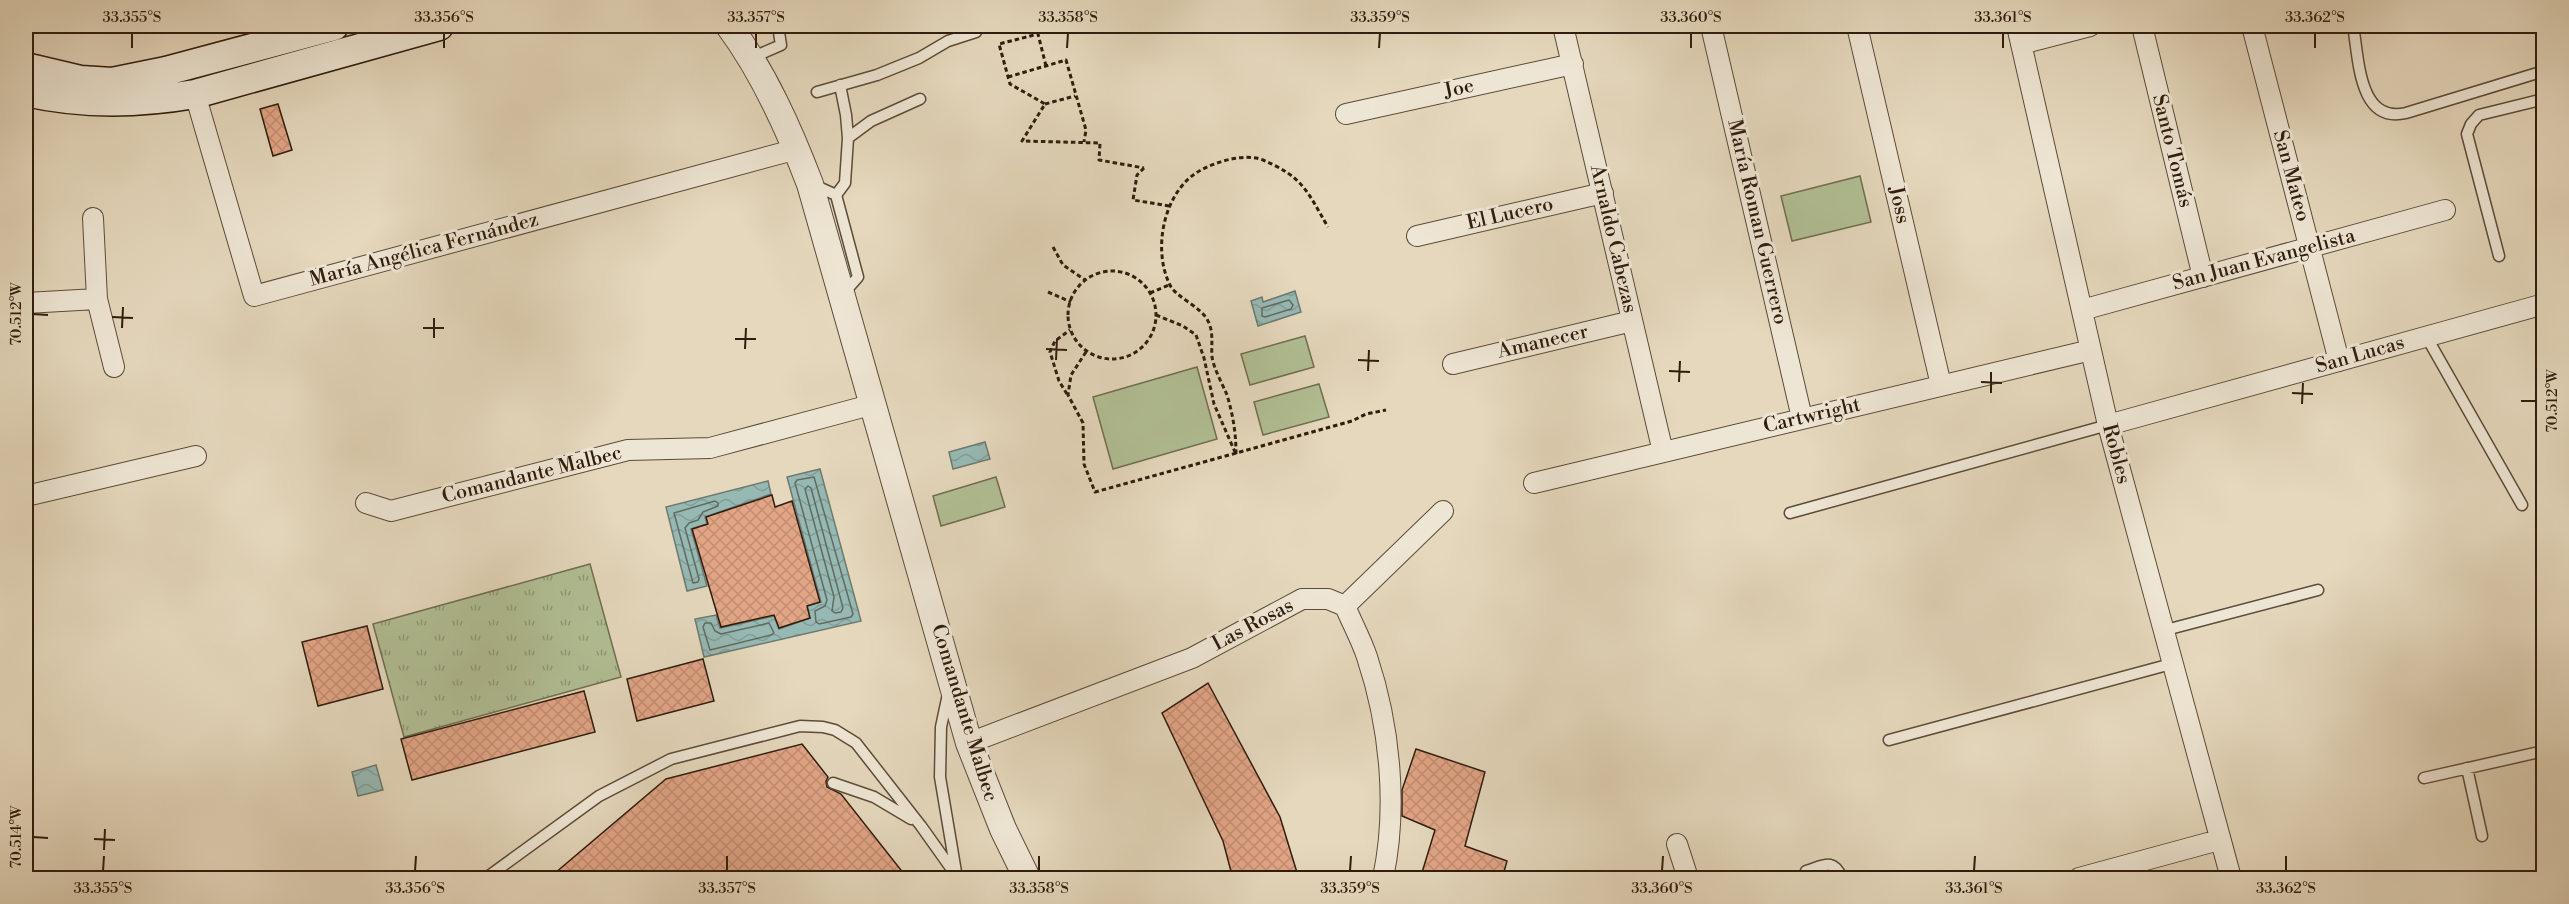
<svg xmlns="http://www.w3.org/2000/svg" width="2569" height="904" font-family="'Libre Bodoni',serif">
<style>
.grass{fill:url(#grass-tufts);stroke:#706e50;stroke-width:1.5}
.pitch{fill:#b1bf94;stroke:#706e50;stroke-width:1.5}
.water{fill:url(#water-waves);stroke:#6d7a71;stroke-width:1.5}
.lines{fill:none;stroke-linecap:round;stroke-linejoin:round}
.shore{stroke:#636a60;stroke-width:1.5}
.building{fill:url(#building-cross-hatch);stroke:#301c0d;stroke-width:1.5}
.service-casing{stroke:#5d4b39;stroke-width:13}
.minor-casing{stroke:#5d4b39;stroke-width:22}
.tertiary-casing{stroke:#5d4b39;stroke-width:28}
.secondary-casing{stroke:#301c0d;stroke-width:31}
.path{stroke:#301c0d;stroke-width:3;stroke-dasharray:4.5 3;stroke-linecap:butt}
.service{stroke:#eee6d4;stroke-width:10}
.minor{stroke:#eee6d4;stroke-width:20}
.tertiary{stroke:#eee6d4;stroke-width:26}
.secondary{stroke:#eee6d4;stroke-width:28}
.ticks{fill:none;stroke:#301c0d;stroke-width:2}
.labels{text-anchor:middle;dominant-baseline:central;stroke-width:6;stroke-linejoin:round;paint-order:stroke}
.street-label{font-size:20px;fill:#301c0d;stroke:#eee6d4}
.neatline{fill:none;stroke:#301c0d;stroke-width:2}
.ticks-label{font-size:15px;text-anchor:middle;fill:#301c0d}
</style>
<defs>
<pattern id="grass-tufts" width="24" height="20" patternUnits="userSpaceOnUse" patternTransform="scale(1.5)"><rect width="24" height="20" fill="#b1bf94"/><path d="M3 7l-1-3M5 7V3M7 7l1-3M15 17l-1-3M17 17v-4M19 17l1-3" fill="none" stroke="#909a77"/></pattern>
<pattern id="water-waves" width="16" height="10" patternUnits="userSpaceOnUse" patternTransform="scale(1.5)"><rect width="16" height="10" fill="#96b9b4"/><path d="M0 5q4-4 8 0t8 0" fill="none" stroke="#829e9a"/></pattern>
<pattern id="building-cross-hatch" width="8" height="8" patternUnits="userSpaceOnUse" patternTransform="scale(1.5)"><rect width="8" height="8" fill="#e2a586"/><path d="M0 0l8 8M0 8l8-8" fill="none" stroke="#c28d72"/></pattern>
</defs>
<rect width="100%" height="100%" fill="#e5d8bd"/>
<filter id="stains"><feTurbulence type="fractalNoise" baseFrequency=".00333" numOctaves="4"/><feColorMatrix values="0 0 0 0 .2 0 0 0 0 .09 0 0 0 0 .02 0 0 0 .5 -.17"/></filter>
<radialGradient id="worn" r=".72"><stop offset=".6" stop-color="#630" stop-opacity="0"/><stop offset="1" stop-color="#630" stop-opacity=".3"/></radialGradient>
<path class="grass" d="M590,564l31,113 -217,60 -31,-113z"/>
<path class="pitch" d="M1860,176l11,46 -79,19 -11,-45z
M1305,336l9,31 -64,18 -9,-31z
M1197,367l20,72 -104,30 -20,-72z
M1319,384l10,33 -66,18 -9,-33z
M996,477l9,30 -64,19 -8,-30z"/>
<path class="water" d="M1295,291l6,21 -43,14 -7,-25 11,-4 1,5z
M985,442l5,17 -37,10 -4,-17z
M820,469l41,152 -157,36 -9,-38 21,-4 4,13 54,-12 5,13 31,-11 -3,-12 14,-4 -34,-125z
M768,481l3,13 -66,23 2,7 -16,5 16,57 -20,5 -21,-84z
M376,765l7,25 -25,6 -6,-24z"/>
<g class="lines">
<path class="shore" d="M1289,300l4,5 -2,4 -26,8 -3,-1v-8z
M814,477l39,137 -2,3 -32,7 -3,-2 -1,-11 10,-5 2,-6 -32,-117 2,-3z
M808,486l3,2 32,120 -2,4 -6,1 -3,-2 2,-14 -29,-108z
M715,501l3,2v3l-15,6 -5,8 -9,3 -4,5 14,51 -1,3 -5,1 -19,-70z
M705,623h6l4,8 6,3 48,-11 5,10 -3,2 -61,15 -7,-23z"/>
</g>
<path class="building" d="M278,104l14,46 -19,6 -13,-47z
M772,495l3,12 17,-6 28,101 -13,4 3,12 -31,10 -5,-13 -53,12 -29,-98 16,-5 -2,-7z
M367,626l16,63 -65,17 -16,-64z
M703,659l11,42 -77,20 -10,-42z
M1208,683l72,134 19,62h-66l-10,-38 -61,-128z
M584,691l11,41 -183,48 -11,-41z
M802,744l26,33 -2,4 1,6 14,7 67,85h-360l118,-100z
M1416,749l69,23 -20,74 42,15 -5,18h-82l15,-49 -33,-14v-26z"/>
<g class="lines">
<g class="service-casing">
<path id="service" d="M2353,26c6,32 5,98 53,87l138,-42
M751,58l30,-13 -3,-19
M817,92l60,-17 42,-17 29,-17 28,-9
M848,138l23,-17 49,-22
M814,185l22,10 9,-12 3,-45 -2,-23 -6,-30
M836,195l22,82 -15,17
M2499,256l-32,-122 4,-10 8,-9 65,-16
M2426,336l96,169
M1790,513l318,-88
M2162,631l156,-41
M948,694l-7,33 -1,50 16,95
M1889,740l282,-76
M2467,768l15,68
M2424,778l120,-27
M833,783l41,14 37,22
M1806,871c17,-5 27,-14 36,7
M486,878l113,-82 72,-37 129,-33 23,1 12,3 21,13 65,83 37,52"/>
</g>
<g class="minor-casing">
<path id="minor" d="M1563,26l100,426
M1711,26l91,392
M1857,26l84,359
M2017,26l91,399 123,453
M2142,26l61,251
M2252,26l87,335
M2021,44l69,-18
M195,94l59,202 543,-147
M1346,114l227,-50
M1417,236l186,-43
M97,299l17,68
M26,303l71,-4 -4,-81
M2082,310l363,-100
M1453,364l179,-43
M2108,425l436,-121
M1534,483l557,-133
M26,496l170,-40
M366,503l25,8 237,-61 82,-2 164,-44
M1345,606l98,-95
M969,743l223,-85 110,-59h26l17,7c7,17 16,33 22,51 23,69 31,150 16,221
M1677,844l11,34
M2079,878l140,-38"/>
</g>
<g class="tertiary-casing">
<path id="tertiary" d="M729,26c35,47 60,103 81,158l159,559 34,86 24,49"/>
</g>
<g class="secondary-casing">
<path id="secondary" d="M26,67l55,13 31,2 54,-11 168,-45
M26,92c57,13 111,12 169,2l244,-68"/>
</g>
<path class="path" d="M1046,66l-8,-32 -39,10 11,40 35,20 -23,37 78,2 -1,17 45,8
M1008,77l58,-17 20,70 -2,12
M1045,104l30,-8
M1144,168l-7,7 -4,25 36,6
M1053,247l10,18 22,15
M1068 315a44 44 0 1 1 88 0a44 44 0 1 1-88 0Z
M1048,292l23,10
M1150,293l19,-8
M1156,315l27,11 13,9 8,23 10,46 21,48
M1086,352l-15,23 -3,20 15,28 1,41 11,28 257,-71 14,-7 20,-4
M1067,394l-8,-13 -9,-29 5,-11 15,-11
M1236,454c0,-21 -3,-39 -9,-59 -5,-12 -13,-26 -15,-38 -1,-13 2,-24 -4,-36 -7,-15 -34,-24 -39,-38 -17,-37 -4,-94 32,-113 17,-9 44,-17 62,-10 40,17 44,31 65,67"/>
<use href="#service" class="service"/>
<use href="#minor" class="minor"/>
<use href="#tertiary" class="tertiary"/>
<use href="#secondary" class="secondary"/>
</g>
<path class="ticks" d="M132,48v-15M444,48v-15M756,48v-15M1067,48l1,-15M1379,48l1,-15M1691,48v-15M2003,48v-15M2315,48v-15M33,314l15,1M112,317l21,1M122,328l1,-21M423,328h21M434,338v-20M735,339h21M745,349l1,-21M1046,349l21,1M1056,360l1,-21M1358,360l21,1M1368,371l1,-21M1669,371l21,1M1679,382l1,-21M1981,382l21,1M1991,393v-21M2292,393l21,1M2521,401h15M2302,404l1,-21M33,837l15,1M94,839l21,1M104,850l1,-21M103,871l1,-15M415,871l1,-15M727,871v-15M1039,871v-15M1350,871l1,-15M1662,871l1,-15M1974,871l1,-15M2286,871v-15"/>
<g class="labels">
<g class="street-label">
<text transform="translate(1459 89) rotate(-12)">Joe</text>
<text transform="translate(2172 151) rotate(76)">Santo Tomás</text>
<text transform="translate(2291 176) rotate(75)">San Mateo</text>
<text transform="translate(1899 205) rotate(77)">Joss</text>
<text transform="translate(1510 214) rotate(-13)">El Lucero</text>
<text transform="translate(1757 222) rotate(77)">María Roman Guerrero</text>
<text transform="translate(1613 239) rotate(77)">Arnaldo Cabezas</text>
<text transform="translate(424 250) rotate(-15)">María Angélica Fernández</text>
<text transform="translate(2264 260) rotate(-15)">San Juan Evangelista</text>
<text transform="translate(1543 342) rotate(-13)">Amanecer</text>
<text transform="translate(2360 355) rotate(-16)">San Lucas</text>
<text transform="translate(1812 416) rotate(-13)">Cartwright</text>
<text transform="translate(2116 454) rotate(75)">Robles</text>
<text transform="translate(532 475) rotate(-14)">Comandante Malbec</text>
<text transform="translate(1253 625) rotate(-28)">Las Rosas</text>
<text transform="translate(964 713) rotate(73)">Comandante Malbec</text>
</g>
</g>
<rect width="2569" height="904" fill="none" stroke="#e5d8bd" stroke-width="66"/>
<rect x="33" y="33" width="2503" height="838" class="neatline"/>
<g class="ticks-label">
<text x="132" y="22">33.355°S</text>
<text x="444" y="22">33.356°S</text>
<text x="756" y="22">33.357°S</text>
<text x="1068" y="22">33.358°S</text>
<text x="1380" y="22">33.359°S</text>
<text x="1691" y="22">33.360°S</text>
<text x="2003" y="22">33.361°S</text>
<text x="2315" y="22">33.362°S</text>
<text transform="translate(16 314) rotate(-90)" y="5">70.512°W</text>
<text transform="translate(2552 401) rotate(-90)" y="5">70.512°W</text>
<text transform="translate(16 837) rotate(-90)" y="5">70.514°W</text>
<text x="103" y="893">33.355°S</text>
<text x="415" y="893">33.356°S</text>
<text x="727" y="893">33.357°S</text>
<text x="1039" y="893">33.358°S</text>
<text x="1350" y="893">33.359°S</text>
<text x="1662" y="893">33.360°S</text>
<text x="1974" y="893">33.361°S</text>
<text x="2286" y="893">33.362°S</text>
</g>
<rect width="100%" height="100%" filter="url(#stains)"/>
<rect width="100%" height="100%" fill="url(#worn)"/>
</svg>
